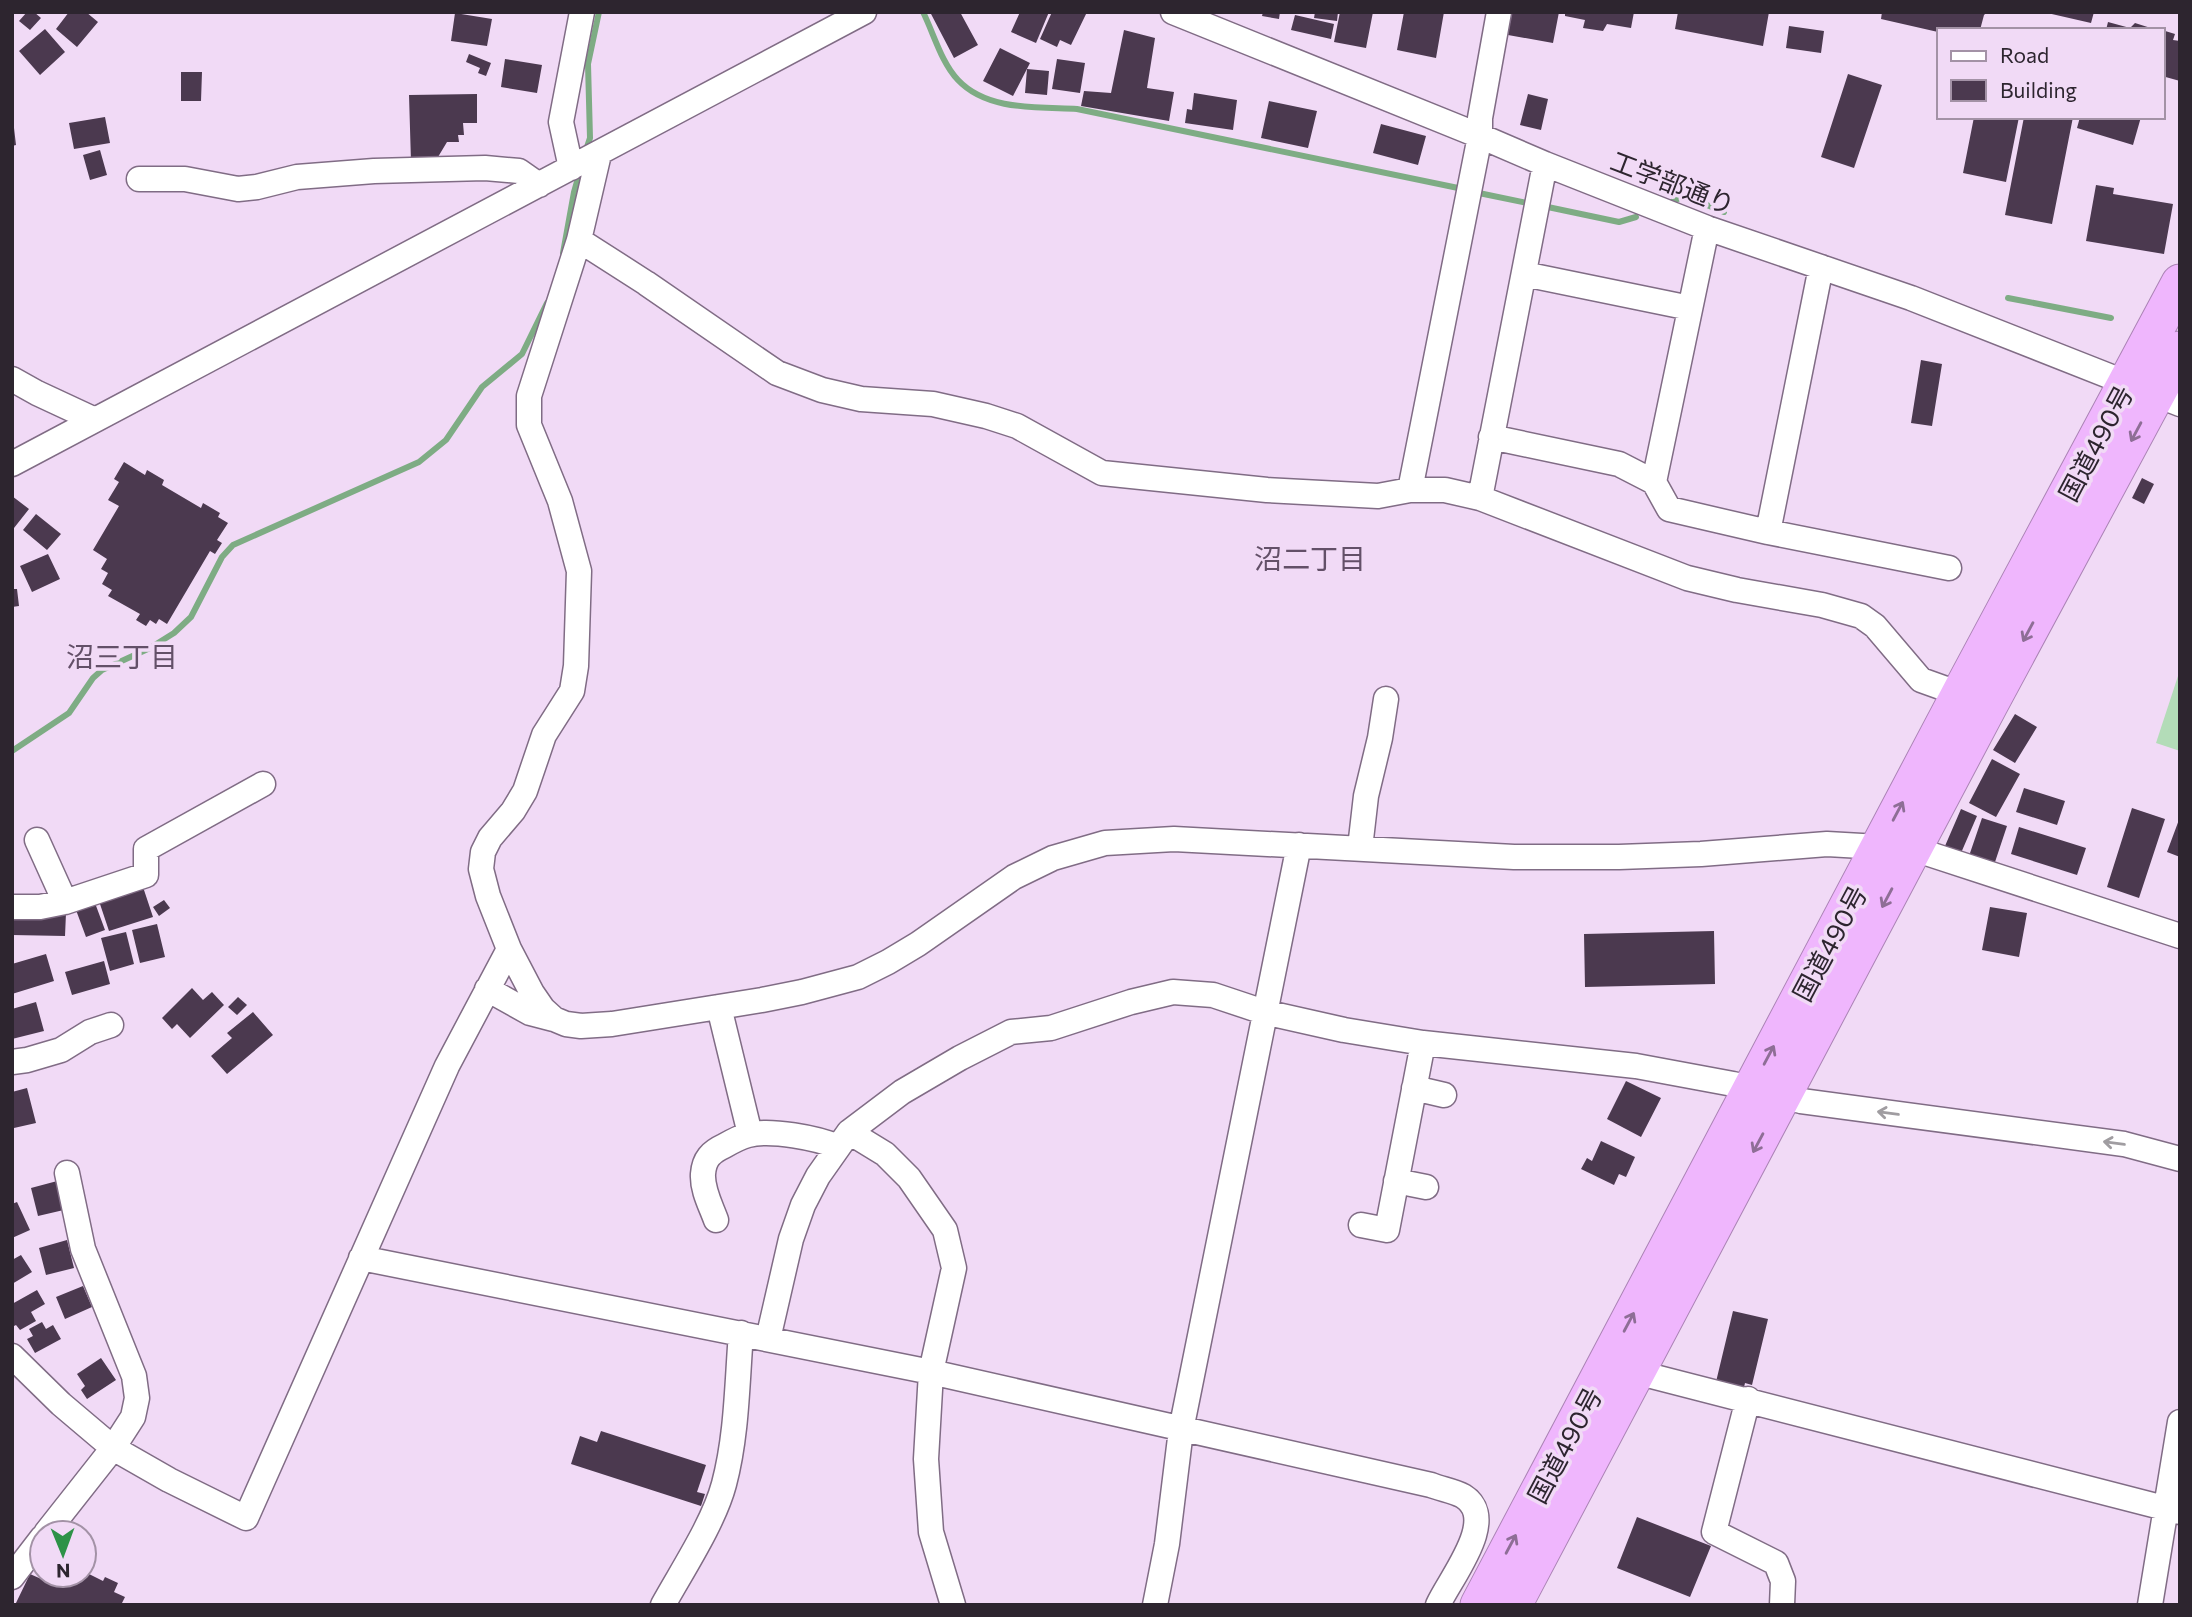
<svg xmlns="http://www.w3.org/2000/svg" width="2192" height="1617" font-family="Commissioner,'Noto Sans JP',sans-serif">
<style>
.green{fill:#b3dcb8}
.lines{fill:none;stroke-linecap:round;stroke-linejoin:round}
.stream{stroke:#7eac84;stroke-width:6}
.building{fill:#4b394f}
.minor-casing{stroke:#806c85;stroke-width:27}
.highway-casing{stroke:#ab83b5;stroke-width:39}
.minor{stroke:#fff;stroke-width:24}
.highway{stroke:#efb6fd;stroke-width:37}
.oneway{stroke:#8e6e96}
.oneway2{stroke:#a09da1}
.labels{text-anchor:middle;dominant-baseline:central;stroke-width:7;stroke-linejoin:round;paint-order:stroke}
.street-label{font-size:26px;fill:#2d252f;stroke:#f1daf6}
.neighbourhood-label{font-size:28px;fill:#635068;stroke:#f1daf6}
</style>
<rect width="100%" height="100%" fill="#f1daf6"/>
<path class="green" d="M2179,673l1,1v77l-24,-8z"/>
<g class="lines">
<path class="stream" d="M923,12c11,22 18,50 35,68 29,31 80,27 119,29l386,80
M586,150l4,-12 -2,-74 11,-52
M1474,192l58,12
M1673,201l12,-5 39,16
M1543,206l76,16 17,-5
M563,253l11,-61 6,-21
M2008,298l103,20
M12,751l57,-38 24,-35 9,-8 48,-22 24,-15 17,-16 31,-60 11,-12 186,-83 27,-22 36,-53 40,-33 25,-51"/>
</g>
<path class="building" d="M27,12h7l7,6 -11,12 -11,-9z
M69,12h17l12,10 -21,25 -21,-18z
M930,12h30l18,33 -24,13z
M1020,12h29l-13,31 -25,-11z
M1052,12h35l-16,33 -11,-5 -3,7 -17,-8z
M1263,12h17l-1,7 -17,-3z
M1315,12h23l-1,9 -23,-3z
M1340,12h33l-7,36 -32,-6z
M1404,12h40l-8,46 -39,-8z
M1512,12h47l-6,31 -45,-8z
M1565,12h69l-3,16 -24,-4 -4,7 -20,-3 2,-8 -20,-4z
M1678,12h91l-6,34 -88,-17z
M1882,12h105l-3,3 -4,15h-42v2l-57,-13z
M2043,12h51l-3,11z
M455,13l37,6 -5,27 -36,-5z
M1295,15l39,9 -3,15 -40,-9z
M2108,22l22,6 5,-5 22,7h-51z
M1789,26l35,5 -3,22 -35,-5z
M45,29l20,23 -25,23 -21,-24z
M1124,30l31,8 -8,50 27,4 -5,29 -88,-15 3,-15 27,2z
M2162,30l13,4 -2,6 7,1v40l-18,-5z
M1000,48l30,15 -17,33 -30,-15z
M469,54l22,9 -5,13 -8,-3 2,-5 -14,-6z
M505,59l37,6 -5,28 -36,-6z
M1057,59l28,4 -5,30 -28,-4z
M1027,69l22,2 -2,24 -22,-2z
M181,72h21l-1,29h-20z
M1848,74l34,11 -28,83 -33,-11z
M1194,93l43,7 -4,30 -48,-7 2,-14 5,1z
M477,94v29h-14l1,12h-6l1,7h-12l-12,20h-24l-2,-67z
M1528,94l20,5 -7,31 -21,-5z
M1269,101l48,10 -9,37 -47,-10z
M105,117l5,26 -36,6 -5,-26z
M1974,117h45l-13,65 -43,-9z
M2024,117h49l-21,107 -47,-9z
M2080,117h61l-8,28 -56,-17z
M1381,124l45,12 -8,29 -45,-12z
M12,128h2l2,17 -4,1z
M100,150l7,25 -17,5 -7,-25z
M2096,185l18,3 -1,6 60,10 -9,50 -78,-13z
M1921,360l21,4 -10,62 -21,-3z
M124,462l21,13 2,-5 17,10 -2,5 39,23 2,-5 17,10 -2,4 10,6 -11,17 5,3 -7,11 -5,-3 -43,73 -8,-5 -3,5 -6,-4 -4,6 -10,-6 4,-6 -32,-18 4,-6 -10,-6 6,-11 -7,-4 6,-10 -14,-9 26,-44 -11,-6 11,-18 -5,-3z
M2142,478l12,6 -10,20 -12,-6z
M12,496l17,13 -15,19 -2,-2z
M36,514l25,20 -14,16 -24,-20z
M48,554l12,25 -28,13 -12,-26z
M12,589h5l2,17 -7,1z
M2015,714l22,13 -22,36 -22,-13z
M1992,759l28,15 -24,43 -27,-14z
M2024,788l41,13 -8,24 -41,-13z
M2132,808l33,11 -26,79 -32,-11z
M1961,809l16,7 -16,37 -16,-7z
M2180,817v40l-13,-5z
M1982,818l25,8 -13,39 -25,-9z
M2019,827l67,21 -9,27 -66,-21z
M143,887l10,30 -44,14 -10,-30z
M164,900l6,8 -11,8 -6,-9z
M95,903l10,27 -19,7 -10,-27z
M1990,907l37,6 -8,44 -37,-7z
M12,912l54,1 -1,23 -53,-1z
M157,924l8,33 -25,6 -8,-33z
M1714,931l1,53 -130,3 -1,-53z
M126,932l8,32 -24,7 -9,-33z
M46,954l8,27 -42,13v-30z
M104,961l6,23 -38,11 -7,-23z
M192,988l11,12 9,-8 12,13 -34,33 -13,-14 -5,5 -10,-11z
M238,997l9,8 -10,10 -9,-8z
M36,1002l8,29 -32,8v-30z
M253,1012l20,23 -46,39 -16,-18 21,-18 -5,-5z
M1626,1081l35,17 -20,39 -34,-18z
M27,1088l9,35 -22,5 -2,-36z
M1601,1141l34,16 -9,20 -7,-3 -5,11 -33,-16 6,-11 5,3z
M61,1180l7,29 -30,7 -7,-28z
M17,1202l13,28 -18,8v-34z
M67,1240l7,28 -28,7 -7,-27z
M21,1255l11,17 -20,12v-24z
M83,1286l9,21 -27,12 -9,-22z
M37,1290l8,14 -14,8 5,9 -16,9 -4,-5 -4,2v-23z
M1733,1311l35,8 -16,66 -7,-2 -2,9 -28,-6z
M42,1322l4,7 7,-4 8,14 -26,14 -8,-14 6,-3 -4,-7z
M101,1358l15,22 -29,19 -6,-9 4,-4 -8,-12z
M601,1431l105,34 -9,27 8,2 -4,12 -130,-42 9,-28 17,6z
M1637,1517l74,29 -21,51 -73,-29z
M84,1561l5,2 -4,9 18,9 2,-4 13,6 -4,9 11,5 -4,8h-106l15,-31 9,4 3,-7v4h42z"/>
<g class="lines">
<g class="minor-casing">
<path id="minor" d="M1173,12l307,124 65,28 162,64 204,70 269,106
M599,154l-20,86 -50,156v29l31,76 19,70 -3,95 -4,25 -28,44 -19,56 -12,20 -23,27 -7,14 -2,17 7,27 21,53 23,44 11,16 11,10 12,5 15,2 31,-2 150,-24 40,-8 56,-15 30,-15 30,-18 96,-67 39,-19 52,-15 69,-4 340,18h105l82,-3 126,-10 87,5 266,87
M571,168l-10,-46 21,-110
M139,179h46l53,10 19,-2 40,-10 77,-6 111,-3 34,3 20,14
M579,240l67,43 131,90 45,17 39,9 72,5 53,12 31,10 85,47 165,17 111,6 32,-6h35l35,8 207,80 50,12 85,15 39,11 14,10 46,54 53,19
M1524,274l166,34
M12,379l25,14 58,27
M1491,437l128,27 35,18 15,27 99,23 181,36
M12,464l852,-452
M1654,482l53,-254
M1410,490l70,-354v-18l19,-106
M1480,498l65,-334
M1768,532l53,-265
M37,840l28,62
M1360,848l6,-52 14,-58 6,-39
M12,907h28l25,-5 81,-27v-26l117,-65
M487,989l43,24 23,6
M719,1007l31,127
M12,1062l15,-2 34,-10 29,-18 21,-7
M1414,1088l30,7
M849,1132l36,22 24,24 36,52 9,38 -23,104 -5,87 5,73 22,73
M1396,1181l30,6
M716,1220c-5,-14 -14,-30 -13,-46 1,-15 8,-22 21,-28 7,-4 16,-9 24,-11 22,-6 70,3 90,12
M1361,1225l26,5 36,-187
M361,1258l570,114 500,113c10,4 23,6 32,11 37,23 -13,82 -25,109
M768,1339l23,-100 12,-34 15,-29 31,-44 53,-40 58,-34 51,-26 40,-4 80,-26 42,-10 40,3 51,17 80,18 79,13 213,23 97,18 68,17 323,43 56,15
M12,1356l49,48 52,44 56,32 77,38 201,-452 62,-117
M1624,1369l556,143
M1748,1399l-34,133 62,31 7,18 -1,24
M46,1533l67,-85 20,-31 4,-19 -3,-22 -51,-127 -16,-76
M12,1577l30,-39
M663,1605c20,-36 51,-83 61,-121 13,-49 13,-101 17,-151
M1155,1605l12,-61 14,-114 118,-585
M2150,1605l30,-183"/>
</g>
<g class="highway-casing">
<path id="highway" d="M1479,1605l481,-911 220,-411
M1513,1605l476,-900 191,-355"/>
</g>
<use href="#minor" class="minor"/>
<use href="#highway" class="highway"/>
</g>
<defs><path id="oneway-shaft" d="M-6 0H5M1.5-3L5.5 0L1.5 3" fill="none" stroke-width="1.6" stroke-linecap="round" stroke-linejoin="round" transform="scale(1.75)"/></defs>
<g class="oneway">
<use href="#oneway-shaft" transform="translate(2136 432) rotate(118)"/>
<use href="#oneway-shaft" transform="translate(2028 632) rotate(118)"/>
<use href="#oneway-shaft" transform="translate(1898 811) rotate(-62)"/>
<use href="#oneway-shaft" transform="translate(1887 898) rotate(118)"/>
<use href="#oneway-shaft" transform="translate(1769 1055) rotate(-62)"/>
<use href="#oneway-shaft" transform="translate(1758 1143) rotate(118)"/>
<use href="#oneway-shaft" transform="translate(1629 1322) rotate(-62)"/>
<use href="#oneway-shaft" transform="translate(1511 1544) rotate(-62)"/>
</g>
<g class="oneway2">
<use href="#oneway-shaft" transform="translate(1888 1113) rotate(-172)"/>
<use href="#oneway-shaft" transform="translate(2114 1143) rotate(-172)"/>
</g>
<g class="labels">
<g class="street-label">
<text transform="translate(1673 182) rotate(21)">工学部通り</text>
<text transform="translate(2095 443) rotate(-62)">国道490号</text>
<text transform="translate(1829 943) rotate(-62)">国道490号</text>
<text transform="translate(1564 1445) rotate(-62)">国道490号</text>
</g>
<g class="neighbourhood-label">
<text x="1310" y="558">沼二丁目</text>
<text x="122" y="656">沼三丁目</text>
</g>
</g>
<rect width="2192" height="1617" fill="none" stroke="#2d252f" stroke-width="28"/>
<rect x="1937" y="28" width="228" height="91" fill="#f1daf6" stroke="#a392a6" stroke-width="2"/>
<rect x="1951" y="51" width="35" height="10" fill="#ffffff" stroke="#a392a6" stroke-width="2"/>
<text x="2000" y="63" font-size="21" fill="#2d252f">Road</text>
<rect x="1951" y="80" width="35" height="21" fill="#4b394f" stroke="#a392a6" stroke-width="2"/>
<text x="2000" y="98" font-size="21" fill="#2d252f">Building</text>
<g transform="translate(63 1554) rotate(179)"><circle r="33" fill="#f1daf6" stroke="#a392a6" stroke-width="2"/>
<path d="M0-5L12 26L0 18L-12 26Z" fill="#2d9247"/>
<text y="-10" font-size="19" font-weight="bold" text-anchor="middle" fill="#2d252f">N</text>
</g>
</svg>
